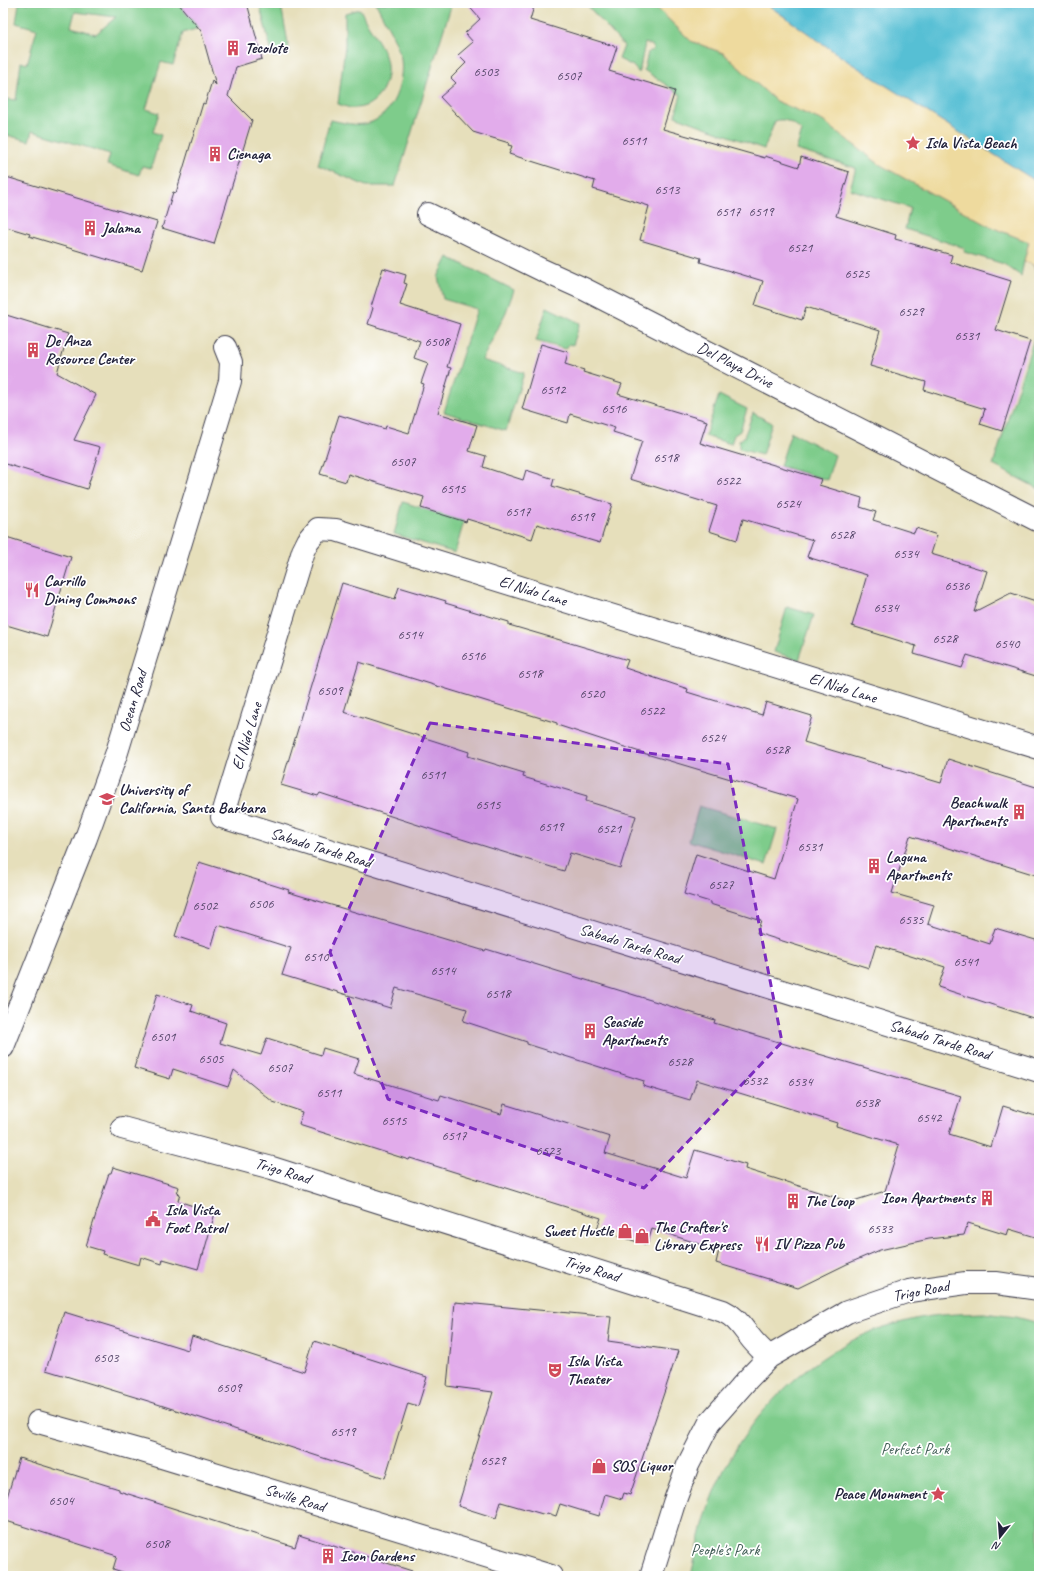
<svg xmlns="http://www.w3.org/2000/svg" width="1042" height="1579" font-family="Caveat,sans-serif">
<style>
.green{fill:#7ecc8b;stroke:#507763;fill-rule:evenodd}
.sand{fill:#eeda9e;stroke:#887e6c}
.water{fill:#57bfd4;stroke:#3c7088}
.building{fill:#e2aceb}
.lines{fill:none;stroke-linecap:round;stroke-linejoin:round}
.minor-casing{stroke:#3f3e4e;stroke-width:24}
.minor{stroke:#fff;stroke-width:22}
.marked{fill:#7b2cbf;fill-opacity:0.2;stroke:#7b2cbf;stroke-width:3;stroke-dasharray:8 5;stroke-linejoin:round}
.labels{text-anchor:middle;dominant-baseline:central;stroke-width:3.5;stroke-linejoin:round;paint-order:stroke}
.number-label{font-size:14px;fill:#524467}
.poi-label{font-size:16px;font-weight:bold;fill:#22223b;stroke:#fff;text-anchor:start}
.street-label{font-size:16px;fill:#22223b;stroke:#fff}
.park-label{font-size:16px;fill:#425e57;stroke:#fff}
</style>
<rect width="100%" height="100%" fill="#fff"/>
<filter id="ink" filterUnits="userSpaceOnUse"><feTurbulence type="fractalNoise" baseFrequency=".025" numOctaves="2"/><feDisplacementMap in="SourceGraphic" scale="8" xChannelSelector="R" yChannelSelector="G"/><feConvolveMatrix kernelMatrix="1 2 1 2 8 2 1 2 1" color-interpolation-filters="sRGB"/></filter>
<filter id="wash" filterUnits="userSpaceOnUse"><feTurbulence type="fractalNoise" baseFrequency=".012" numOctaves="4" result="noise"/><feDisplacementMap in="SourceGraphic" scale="16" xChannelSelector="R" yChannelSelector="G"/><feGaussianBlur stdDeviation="0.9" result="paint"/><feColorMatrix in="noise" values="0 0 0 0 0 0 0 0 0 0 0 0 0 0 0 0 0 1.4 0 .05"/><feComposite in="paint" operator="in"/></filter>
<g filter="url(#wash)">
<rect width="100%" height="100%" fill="#e6dfbb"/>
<path class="green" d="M19,3h159l21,25 -16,5 -10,32 -12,-3 -15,47 13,4 -6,19 8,3 -10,33 -9,-2 -3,9 -32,-10 3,-11 -78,-23 -3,10 -26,-7 4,-35 9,1 5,-38 6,2 10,-35 -21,-6zM75,12l41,5 -20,17 -25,-7z
M259,3h21l1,2 9,49 -17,3z
M376,3h76l-57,183h-29l-48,-21 12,-45c12,2 27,7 39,3 25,-8 35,-41 32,-64 -4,-20 -17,-38 -25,-56z
M579,3h73l39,38 32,12 53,48 47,20 56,43 112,63 38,15 -5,19 -3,15 -17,-12 -40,-12 1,-4 -60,-19 5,-21 -60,-19 6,-21 -60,-18 6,-19c-9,-7 -16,-14 -27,-10l-11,28 -89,-33 6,-21 -37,-25 4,-18 5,-2 -1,-5 -7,-2 -6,30 -6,-7 -14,-7 5,-13 -37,-41z
M360,9c4,8 7,15 12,22 4,7 9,14 12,22 10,24 -4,58 -34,55 -4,-1 -8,-3 -12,-4l7,-58v-33z
M448,257l66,33 -8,22 -24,48 42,13 -18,58 -62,-19 33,-103 -34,-10 -5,-22z
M547,307l33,16 -7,22 -4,-1 -3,5 -30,-8z
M1039,323v166l-46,-24z
M719,395l28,14 -7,22 -6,4 -3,9 -26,-8z
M753,413l19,10 -10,32 -23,-6v-8l5,-4z
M791,432l44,23 -8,25 -47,-14z
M403,502l61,19 -9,32 -61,-19z
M787,607l27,8 -15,45 -25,-8z
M699,806l78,23 -11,36 -77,-24z
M984,1313l32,4 23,6v253h-348c6,-27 12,-57 22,-82 29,-72 88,-134 160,-163 12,-5 26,-8 38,-11 21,-6 50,-6 73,-7z"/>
<path class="sand" d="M652,3h113l84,59 190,121v91h-2l-4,-9 -9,-4 5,-19 -38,-15 -112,-63 -56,-43 -47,-20 -53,-48 -32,-12z"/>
<path class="water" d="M765,3h274v180l-190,-121z"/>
<g id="blocks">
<path class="building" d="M178,3h69l15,56 -26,8 -8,29 24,24 -38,124 -52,-16 11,-36 3,1 27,-90 2,1 7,-23 4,4 -15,-54z
M466,3h69l-5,17 87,27 -8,24 66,20 -12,38 102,29v-2l34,11 2,-10 48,15 -13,44 60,19 -1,4 57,16 -2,7 61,19 -15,49 34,11 -28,90 -22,-7 5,-15 -61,-19 2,-8 -56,-16 10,-36 -74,-23 -4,13 -47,-15 8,-24 -63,-19 1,-4 -61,-18 9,-34 -56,-17 2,-8 -86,-27 3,-8 -4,-1 1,-2 -36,-11 -33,-35 16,-14 -5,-5 15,-15 -8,-8 15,-13 -8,-9 15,-14z
M3,176l154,46 -15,48 -113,-34 1,-2 -27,-8z
M383,268l23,7 -2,8 3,1 -7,21 60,19 -13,43 4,1 -13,45 39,12 -8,26 17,5 -3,11 40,13 3,-10 28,9 -2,7 60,18 -12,39 -63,-19 -5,15 -65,-20 -1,3 -45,-14 3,-11 -76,-23 -2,8 -26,-8 19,-59 46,14 1,-3 23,7 15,-49 -3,-1 7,-20 -14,-5 6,-17 -52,-17 5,-16 -2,-1z
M3,314l65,20 -11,39 39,22 -22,45 26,7 -13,42 -84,-26z
M541,344l27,8 -3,12 19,6 -1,2 39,12 -4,10 89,27 -7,22 121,36 -2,6 43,13 -2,9 16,5 -3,8 41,13 2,-5 21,7 -6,19 56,17 -13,41 37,-19 28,9v75l-72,-22 -5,13 -48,-14 2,-8 -64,-20 15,-51 -60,-18 6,-17 -70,-21 -6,21 -28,-9 8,-25 -87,-27 12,-38 -29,-9 2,-4 -45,-14 -2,9 -46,-14z
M3,536l68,21 -24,80 -44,-13z
M342,583l53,16 4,-12 47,14 -1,2 64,19v3l119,35 -3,8 63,21 -1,3 75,23 4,-13 46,14 -8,26 137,41 7,-24 91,29v88l-129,-40 -18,57 42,12 -6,19 62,20 5,-16 44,13v79l-101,-33 7,-20 -69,-22 -7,23 -112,-35 4,-13 -51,-16v-2l-26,-8 12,-40 78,25 24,-80 -155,-46 -86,-28v-2l-198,-61 -15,50 125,40 -1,4 56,17 -1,4 64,19 -1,5 50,15 -16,52 -50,-15 -6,18 -112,-35 -132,-43 -2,3 -37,-11z
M199,862l90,28 -1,2 197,59 1,-2 229,71 -1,3 247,73 -12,38 42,13 12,-41 36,11v121l-30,-9 -2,6 -39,-12 -4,12 -35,4 -49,11 -33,14 -49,24 -82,-25 3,-13 -67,-21 -5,16 -50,-16 4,-11 -191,-60 -1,2 -110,-35 4,-13 -30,-10 -39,-32 -6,17 -55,-18 -3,10 -36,-11 23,-74 36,11 -2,6 35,12 -6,20 41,12 6,-17 54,17 2,-7 36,11 -5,15 85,26 2,-5 60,19 3,-10 106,33 -5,16 81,25 9,-28 51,15 -1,4 105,33 35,-11 14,-46 -63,-19 1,-3 -140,-43 -7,20 -47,-14 1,-5 -117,-37v-2l-64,-21 4,-12 -71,-21 -6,20 -108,-33 9,-27 -73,-23 -7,23 -36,-12z
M113,1167l66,20 -2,6 3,1 -2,7 37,12 -12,42h-1l-4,14 -35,-10 -1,5 -21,-7 -2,8 -37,-11 1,-3 -17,-5 23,-73h2z
M455,1302l156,15 -3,24 70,10 -48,144 -6,-2 -2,6 -17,-5 -6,22 -39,-12 -4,12 -9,-3 -1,2 -45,-13 -5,16 -38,-12 35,-114 -46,-6z
M64,1312l124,38 4,-14 112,36 10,-31 113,36 -9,29 -10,-3 -23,75 -237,-77 -102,-31z
M19,1458l100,31v2l176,56 4,-12 113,36v5h-277l-22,-7 4,-13 -114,-36v-10z"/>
</g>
</g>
<g filter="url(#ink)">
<use href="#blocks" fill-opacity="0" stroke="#3f3e4e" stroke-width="1"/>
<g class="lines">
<g class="minor-casing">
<path id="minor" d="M428,214l114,56 42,19 455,232
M1039,748l-703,-218 -18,-1 -10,12 -5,10 -81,266 817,254
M3,1047l83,-209 31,-86 113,-371 1,-19 -6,-15
M122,1128l150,40 451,143c13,6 18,15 27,26 5,7 13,14 19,20
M38,1422l104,29 409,125
M651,1576l23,-73 14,-38 22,-43 37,-42 22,-23 78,-45 62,-21 57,-8h30l43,6"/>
</g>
<use href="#minor" class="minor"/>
</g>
</g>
<path class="marked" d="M430,723l298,41 54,278 -138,146 -256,-89 -58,-147z"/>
<defs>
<g id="building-bare" transform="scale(1.2)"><path d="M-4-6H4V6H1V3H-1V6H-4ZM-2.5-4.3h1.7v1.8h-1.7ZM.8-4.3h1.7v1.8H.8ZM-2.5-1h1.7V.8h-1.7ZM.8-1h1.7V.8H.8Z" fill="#d1495b" stroke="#fff" stroke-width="2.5" paint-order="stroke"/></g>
<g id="sight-bare" transform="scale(1.2)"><path d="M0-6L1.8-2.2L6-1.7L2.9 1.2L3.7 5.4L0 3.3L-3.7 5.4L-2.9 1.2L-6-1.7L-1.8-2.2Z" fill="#d1495b" stroke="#fff" stroke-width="2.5" paint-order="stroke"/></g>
<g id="restaurant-bare" transform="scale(1.2)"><path d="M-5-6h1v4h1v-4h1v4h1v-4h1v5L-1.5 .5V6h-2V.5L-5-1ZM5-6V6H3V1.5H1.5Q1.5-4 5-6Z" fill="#d1495b" stroke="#fff" stroke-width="2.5" paint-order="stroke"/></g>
<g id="university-bare" transform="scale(1.2)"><path d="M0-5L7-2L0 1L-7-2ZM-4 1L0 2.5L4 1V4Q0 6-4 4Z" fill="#d1495b" stroke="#fff" stroke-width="2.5" paint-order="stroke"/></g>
<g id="civic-bare" transform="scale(1.2)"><path d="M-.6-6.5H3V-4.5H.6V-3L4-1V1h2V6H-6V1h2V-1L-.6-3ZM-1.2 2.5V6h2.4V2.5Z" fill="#d1495b" stroke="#fff" stroke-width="2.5" paint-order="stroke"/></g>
<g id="shop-bare" transform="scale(1.2)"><path d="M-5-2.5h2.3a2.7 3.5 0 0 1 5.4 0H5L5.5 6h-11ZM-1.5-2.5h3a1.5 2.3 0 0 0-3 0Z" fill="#d1495b" stroke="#fff" stroke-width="2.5" paint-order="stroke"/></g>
<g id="theatre-bare" transform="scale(1.2)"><path d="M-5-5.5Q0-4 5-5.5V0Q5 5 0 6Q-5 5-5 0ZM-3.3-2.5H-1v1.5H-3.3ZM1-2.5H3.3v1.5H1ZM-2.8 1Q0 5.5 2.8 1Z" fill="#d1495b" stroke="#fff" stroke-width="2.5" paint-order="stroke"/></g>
</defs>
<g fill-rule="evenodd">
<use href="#building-bare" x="233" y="48"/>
<use href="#sight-bare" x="913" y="143"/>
<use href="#building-bare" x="215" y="154"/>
<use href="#building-bare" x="90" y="228"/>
<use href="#building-bare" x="33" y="350"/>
<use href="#restaurant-bare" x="32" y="590"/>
<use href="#university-bare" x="107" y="799"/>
<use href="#building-bare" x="1019" y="812"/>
<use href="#building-bare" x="874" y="866"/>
<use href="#building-bare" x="590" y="1031"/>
<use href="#building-bare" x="987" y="1198"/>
<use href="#building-bare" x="793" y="1201"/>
<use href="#civic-bare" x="153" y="1219"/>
<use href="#shop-bare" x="625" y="1231"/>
<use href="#shop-bare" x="642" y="1236"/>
<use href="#restaurant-bare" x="762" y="1244"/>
<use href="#theatre-bare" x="555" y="1370"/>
<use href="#shop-bare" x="599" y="1466"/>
<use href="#sight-bare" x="938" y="1494"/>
<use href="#building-bare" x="328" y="1556"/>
</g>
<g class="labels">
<g class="number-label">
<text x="486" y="71">6503</text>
<text x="569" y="75">6507</text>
<text x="634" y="140">6511</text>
<text x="667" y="189">6513</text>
<text x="728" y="211">6517</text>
<text x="761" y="211">6519</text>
<text x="800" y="247">6521</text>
<text x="857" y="273">6525</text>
<text x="911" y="311">6529</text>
<text x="967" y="335">6531</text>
<text x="437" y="341">6508</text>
<text x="553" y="389">6512</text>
<text x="614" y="408">6516</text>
<text x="666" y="457">6518</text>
<text x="403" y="461">6507</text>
<text x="728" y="480">6522</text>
<text x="453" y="488">6515</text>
<text x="788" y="503">6524</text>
<text x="518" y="511">6517</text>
<text x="582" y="516">6519</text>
<text x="842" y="534">6528</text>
<text x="906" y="553">6534</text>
<text x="957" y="585">6536</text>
<text x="886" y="607">6534</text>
<text x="410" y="634">6514</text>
<text x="945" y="638">6528</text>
<text x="1007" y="643">6540</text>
<text x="473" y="655">6516</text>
<text x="530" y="673">6518</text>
<text x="330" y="690">6509</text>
<text x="592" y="693">6520</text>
<text x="652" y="710">6522</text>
<text x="713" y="737">6524</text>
<text x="777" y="749">6528</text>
<text x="433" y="774">6511</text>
<text x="488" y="804">6515</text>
<text x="551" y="826">6519</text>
<text x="609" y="828">6521</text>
<text x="810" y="846">6531</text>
<text x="721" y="884">6527</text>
<text x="261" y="903">6506</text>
<text x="205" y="905">6502</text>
<text x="911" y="919">6535</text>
<text x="316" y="956">6510</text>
<text x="966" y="961">6541</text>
<text x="443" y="970">6514</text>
<text x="498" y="993">6518</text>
<text x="163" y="1036">6501</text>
<text x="211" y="1058">6505</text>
<text x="680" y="1061">6528</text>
<text x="280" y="1067">6507</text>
<text x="755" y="1080">6532</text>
<text x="800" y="1081">6534</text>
<text x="329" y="1092">6511</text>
<text x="867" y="1102">6538</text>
<text x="929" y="1117">6542</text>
<text x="394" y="1120">6515</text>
<text x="454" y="1135">6517</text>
<text x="548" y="1150">6523</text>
<text x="880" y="1228">6533</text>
<text x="106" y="1357">6503</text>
<text x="229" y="1387">6509</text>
<text x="343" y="1431">6519</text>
<text x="493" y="1460">6529</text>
<text x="61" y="1500">6504</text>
<text x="157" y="1543">6508</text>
</g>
<g class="poi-label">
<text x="245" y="48">Tecolote</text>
<text x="925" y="143">Isla Vista Beach</text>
<text x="227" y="154">Cienaga</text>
<text x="102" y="228">Jalama</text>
<text x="45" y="341">De Anza<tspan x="45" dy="18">Resource Center</tspan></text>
<text x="44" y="581">Carrillo<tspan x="44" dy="18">Dining Commons</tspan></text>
<text x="119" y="790">University of<tspan x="119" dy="18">California, Santa Barbara</tspan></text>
<text x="1007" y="803" text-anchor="end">Beachwalk<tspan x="1007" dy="18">Apartments</tspan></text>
<text x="886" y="857">Laguna<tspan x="886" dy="18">Apartments</tspan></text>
<text x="602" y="1022">Seaside<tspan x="602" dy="18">Apartments</tspan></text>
<text x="975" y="1198" text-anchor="end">Icon Apartments</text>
<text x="805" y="1201">The Loop</text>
<text x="165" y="1210">Isla Vista<tspan x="165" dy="18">Foot Patrol</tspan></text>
<text x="654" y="1227">The Crafter's<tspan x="654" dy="18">Library Express</tspan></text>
<text x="613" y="1231" text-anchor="end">Sweet Hustle</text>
<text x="774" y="1244">IV Pizza Pub</text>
<text x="567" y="1361">Isla Vista<tspan x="567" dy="18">Theater</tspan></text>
<text x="611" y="1466">SOS Liquor</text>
<text x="926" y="1494" text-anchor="end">Peace Monument</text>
<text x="340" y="1556">Icon Gardens</text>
</g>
<g class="street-label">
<text transform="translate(735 365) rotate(27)">Del Playa Drive</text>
<text transform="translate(533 591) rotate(17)">El Nido Lane</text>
<text transform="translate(843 688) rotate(17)">El Nido Lane</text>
<text transform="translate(133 701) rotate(-73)">Ocean Road</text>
<text transform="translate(247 736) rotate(-73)">El Nido Lane</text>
<text transform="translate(321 848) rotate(17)">Sabado Tarde Road</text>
<text transform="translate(630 944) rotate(17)">Sabado Tarde Road</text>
<text transform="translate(940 1040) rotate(17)">Sabado Tarde Road</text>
<text transform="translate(283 1171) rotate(17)">Trigo Road</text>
<text transform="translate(592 1269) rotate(17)">Trigo Road</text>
<text transform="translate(921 1291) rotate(-11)">Trigo Road</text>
<text transform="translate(295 1498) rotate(17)">Seville Road</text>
</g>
<g class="park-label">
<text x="915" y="1449">Perfect Park</text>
<text x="725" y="1550">People's Park</text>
</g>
</g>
<rect width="1042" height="1579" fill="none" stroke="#fff" stroke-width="16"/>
<g transform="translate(1000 1537) rotate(197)" stroke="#ffffff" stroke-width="3" paint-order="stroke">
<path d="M0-3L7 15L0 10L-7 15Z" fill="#22223b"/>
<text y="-6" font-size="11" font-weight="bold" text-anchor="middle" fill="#22223b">N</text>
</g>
</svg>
